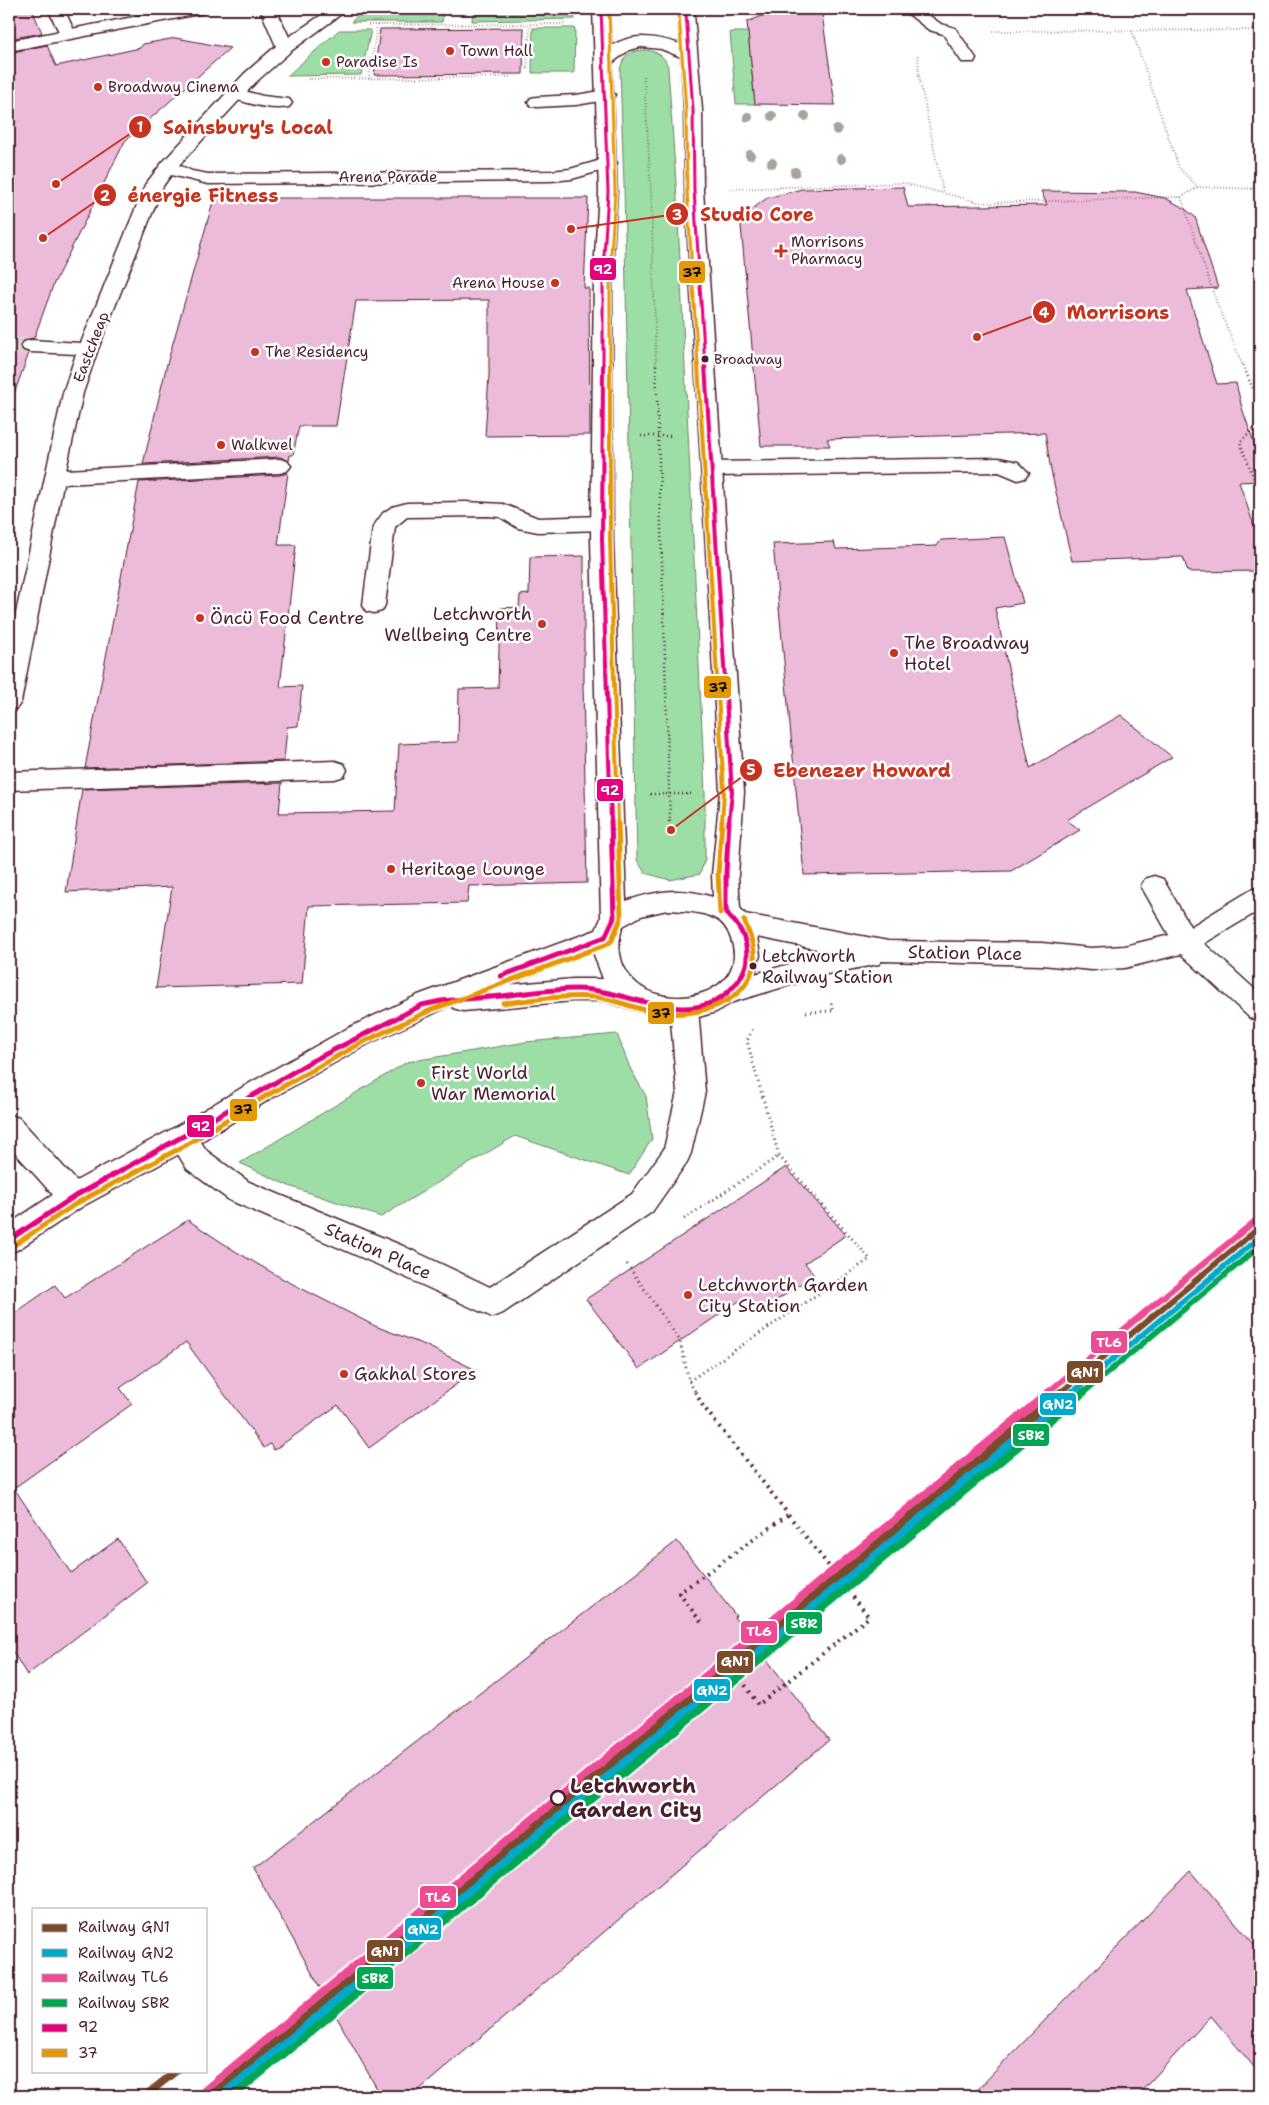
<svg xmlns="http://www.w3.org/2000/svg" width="1269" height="2105" font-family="'Shantell Sans',sans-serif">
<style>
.green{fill:#9ddea7;stroke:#747e69}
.building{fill:#edbbda;stroke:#4a1f2b}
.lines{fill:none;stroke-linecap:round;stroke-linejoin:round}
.street-tunnel{stroke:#dbd2d5;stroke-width:18;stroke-dasharray:18 9;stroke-linecap:butt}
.lane-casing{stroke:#4a1f2b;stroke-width:3}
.street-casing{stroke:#4a1f2b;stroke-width:3}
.secondary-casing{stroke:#4a1f2b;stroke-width:3}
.path-far3{stroke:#4a1f2b;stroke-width:2;stroke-dasharray:0.5 2.5;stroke-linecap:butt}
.path-far2{stroke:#4a1f2b;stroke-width:2.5;stroke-dasharray:1 3;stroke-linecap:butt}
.path-far1{stroke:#4a1f2b;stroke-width:3;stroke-dasharray:1 4;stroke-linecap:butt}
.path{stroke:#4a1f2b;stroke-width:4;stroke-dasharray:2 5;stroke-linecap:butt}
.lane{fill:#fff;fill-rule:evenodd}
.street{fill:#fff;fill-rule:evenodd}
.secondary{fill:#fff;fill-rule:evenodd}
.bus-1-far2-casing{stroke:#fff;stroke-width:5.5}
.bus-1-far1-casing{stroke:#fff;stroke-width:7}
.bus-1-casing{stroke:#fff;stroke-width:9}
.bus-2-far2-casing{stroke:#fff;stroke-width:5.5}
.bus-2-far1-casing{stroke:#fff;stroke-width:7}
.bus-2-casing{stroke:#fff;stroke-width:9}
.bus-1-far2{stroke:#e5007d;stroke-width:3}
.bus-1-far1{stroke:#e5007d;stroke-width:4}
.bus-1{stroke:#e5007d;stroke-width:5}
.bus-2-far2{stroke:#e69804;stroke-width:3}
.bus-2-far1{stroke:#e69804;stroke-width:4}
.bus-2{stroke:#e69804;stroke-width:5}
.rail-1-far1-casing{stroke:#fff;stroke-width:10}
.rail-1-casing{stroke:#fff;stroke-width:12}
.rail-2-far1-casing{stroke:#fff;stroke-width:10}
.rail-2-casing{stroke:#fff;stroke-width:12}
.rail-3-far1-casing{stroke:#fff;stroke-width:10}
.rail-3-casing{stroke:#fff;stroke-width:12}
.rail-4-far1-casing{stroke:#fff;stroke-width:10}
.rail-4-casing{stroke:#fff;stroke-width:12}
.rail-1-far1{stroke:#7a4b2a;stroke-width:6}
.rail-1{stroke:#7a4b2a;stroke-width:8}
.rail-2-far1{stroke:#00a9ce;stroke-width:6}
.rail-2{stroke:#00a9ce;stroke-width:8}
.rail-3-far1{stroke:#ee4b95;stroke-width:6}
.rail-3{stroke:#ee4b95;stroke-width:8}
.rail-4-far1{stroke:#00a651;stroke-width:6}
.rail-4{stroke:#00a651;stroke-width:8}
.tree{fill:#a9a39f}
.poi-dot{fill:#c8321e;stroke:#fff;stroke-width:2}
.bus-dot{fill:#4a1f2b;stroke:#fff;stroke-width:2}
.stop-dot{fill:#fff;stroke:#4a1f2b;stroke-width:2.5}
.labels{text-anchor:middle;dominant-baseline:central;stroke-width:5;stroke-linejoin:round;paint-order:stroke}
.far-bus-label{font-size:14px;fill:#4a1f2b;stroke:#fff;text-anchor:start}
.far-poi-label{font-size:15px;fill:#4a1f2b;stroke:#fff;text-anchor:start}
.far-street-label{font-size:15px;fill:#4a1f2b;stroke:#fff}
.bus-label{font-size:17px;fill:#4a1f2b;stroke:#fff;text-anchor:start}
.poi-label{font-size:18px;fill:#4a1f2b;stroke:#fff;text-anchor:start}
.street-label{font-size:18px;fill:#4a1f2b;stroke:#fff}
.near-stop-label{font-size:21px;font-weight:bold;fill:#4a1f2b;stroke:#fff;text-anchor:start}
.leader{fill:none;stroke:#c8321e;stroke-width:2}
.callout-dot{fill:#c8321e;stroke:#fff;stroke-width:2}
.mark-label{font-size:15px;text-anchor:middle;font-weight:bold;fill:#fff}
.callout-label{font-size:19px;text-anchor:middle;font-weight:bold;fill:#c8321e;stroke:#fff;stroke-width:5;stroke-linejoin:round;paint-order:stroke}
.line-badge{stroke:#fff;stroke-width:2}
.badge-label{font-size:14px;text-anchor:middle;font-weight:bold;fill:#fff}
.pale-badge-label{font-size:14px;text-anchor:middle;font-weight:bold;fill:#111}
</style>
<rect width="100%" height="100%" fill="#fff"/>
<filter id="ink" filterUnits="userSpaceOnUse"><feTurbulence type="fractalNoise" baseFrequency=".02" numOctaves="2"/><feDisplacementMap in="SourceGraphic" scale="10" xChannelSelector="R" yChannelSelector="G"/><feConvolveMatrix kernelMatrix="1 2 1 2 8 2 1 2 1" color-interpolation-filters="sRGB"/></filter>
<g filter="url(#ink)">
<path class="green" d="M371,9h73l-2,13h-91l12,-11z
M473,9h100l2,10 -103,2z
M533,28h42l-1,45h-42z
M339,30h32l-10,45 -74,1z
M730,32h18l7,72h-19z
M642,50c12,0 24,5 26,18l9,129 28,596v66l-5,15 -30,6 -25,-7 -8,-13 -13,-675 -4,-115c3,-14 8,-18 22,-20z
M617,1034l13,34 16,28 6,43 -23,36 -114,-39 -134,81 -92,-31 -49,-23 167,-101 119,-20z"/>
<path class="building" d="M9,9h23l10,24 -33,6z
M767,14h55l13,91 -80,-1 -8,-82z
M524,28l-1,46 -149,1 6,-46z
M176,38l54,10 -105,93 -71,142 -20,55 -11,2 -3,5 2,6 7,2 -15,41 -5,-1v-340l38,-8 9,21 84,-18 3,-4z
M903,187l5,20 139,-2 -6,-14 94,1 30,6 19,10 11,9 23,71 -31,2 30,94 19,-1 6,25 18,52v21l-21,1 21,61v28l-72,1 -5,-15 -111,4 -21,-90 -6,-38 -218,6 3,7h-69l-20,-220 6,-13 20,-15 35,-9z
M214,198h374l-4,90h5l1,147 -105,1 4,-61v-75l-133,1 -20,125h-37l-6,29h-3l-1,6 -9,-4 -137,7 24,-100z
M288,473l-10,72h18l-16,142 22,-1 -4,40 -11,1 -3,34 -199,7 54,-286 141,-7z
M1005,537l18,66 -28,5 35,160 91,-53 51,42 -105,63 13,10 -69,41 -207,4 -31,-331 61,-2 2,7 101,-3 4,-6z
M584,556v127h-1l4,200 -118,3 -2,17 -158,3 -7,78 -146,4 16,-101 -106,5 16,-103 200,-6 -3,30 116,-2 4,-67 59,-2 1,-53 39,-1 2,-80 19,-1 1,-12 9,-1 1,-37z
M786,1167l60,68 -41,28 9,12 -56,38 -13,-16 -106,72 -53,-70z
M188,1220l47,31 50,29 90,46 50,19 51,25 -107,78 -31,-43 -64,45 -4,-6 -6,4 -78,-106 -66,46 12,16 -118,84 57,85 47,-34 29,44 -120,92 -18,-29v-329l46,-32 10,13z
M677,1541l59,75 -2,1 95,123 -417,356h-31l-128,-228z
M1191,1871l69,80v123l-49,-58 -74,80h-166z"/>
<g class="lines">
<path class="street-tunnel" d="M9,346h22"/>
<g class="lane-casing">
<path id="lane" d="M48,9h16l12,26 -2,3h-12z
M902,9h18l21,15 14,4 21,30 -2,4h-12l-19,-28 -14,-4z
M237,89l26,7 26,3 3,4 -3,4c-19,4 -40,-4 -58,-9l-3,-4 3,-4z
M606,90l6,1 3,4 -3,4 -36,6 -39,2 -6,-1 -3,-4 3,-4 6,-1 39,-2z
M999,458l19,4 11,11 -4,5 -7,2 -19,-8 -286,4 -7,-2 -4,-5 4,-5 7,-2z
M465,502l38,2 35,14 65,-2 8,2 3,5 -3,5 -8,2 -65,2 -20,-4 -18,-11 -12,-1 -81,1 -12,10 -10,78 -3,6 -8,2 -8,-2 -3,-6 10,-78 10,-14 9,-6 15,-4z
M335,761l9,3 3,6 -3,6 -9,3 -326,11v-18z
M1154,876l9,3 36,63 -4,7 -9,4 -9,-4 -36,-63 4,-7z"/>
</g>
<g class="street-casing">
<path id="street" d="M175,9h32l-2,3 -6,2 -190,37v-10z
M262,9h16l-1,2 12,26 41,-28h18l-57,42 -35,31 -77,83 13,6 16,3 343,-3 19,-2 38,-11 6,1 3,4 -3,4 -42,12 -21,2 -343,3 -37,-9 -8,11 -65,163 -15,44 -17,77 214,-11 7,2 4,5 -4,5 -7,2 -217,11 -42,218 -4,6 -8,2v-64l54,-253 13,-39 -45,-2 -7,-2 -3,-4 3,-4 7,-2 50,3 64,-158 17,-22 82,-89 32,-28 -15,-35z
M1260,887v23l-65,39 -9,4 -9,-4 -4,-7 4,-7 74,-45z
M684,998l10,3 4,8 7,83 -14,61 -4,9 -35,50 -149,101 -11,4 -111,-51 -152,-66 -42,-31 -19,-31 4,-9 10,-3 10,3 15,22 42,31 154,64 87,41 142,-93 32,-45 13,-57 -7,-83 4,-8z
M9,1115l10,3 64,70 5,9 -5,9 -10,4 -10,-4 -54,-60z"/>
</g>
<g class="secondary-casing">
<path id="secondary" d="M593,9h16l3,37c21,-14 45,-9 68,-2l-2,-30 4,-5h16l-4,5 8,96 1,80 41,602 -6,83 2,33 5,6 143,27 154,2 49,5 34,-2 61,-15 9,4 65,59v27l-10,-3 -69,-64 -56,14 -34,2 -49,-5 -161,-4 -2,3 -52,10 -94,28 -17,10 -24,7 -29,-1 -61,-17h-29l-110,10 -10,-3 -1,-3 -84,39 -98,55 -78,48 -109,59 -64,43 -10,4v-29l54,-36 109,-59 78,-46 98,-55 70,-33 178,-65 5,-12 -10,-378 3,-269 5,-79zM641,47l20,2 20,8 3,53 1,80 35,602 -8,83 1,22c-32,-10 -55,-7 -87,4l-13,-361 -1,-269 5,-79 -5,-129 17,-13zM667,910c16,1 34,1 49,9 8,4 12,11 15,20 20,56 -67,76 -99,40 -13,-14 -16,-35 -9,-53l18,-10zM757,937l74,15 -76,22 5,-19zM593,952l10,27h-30l-67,6z"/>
</g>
<path class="path-far3" d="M724,17l11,-8
M368,25l196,-1
M993,31l267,-1
M1132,31l47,137 19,19 62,2
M918,55l1,21 24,117
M527,69l3,-45
M644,76l7,115 5,175
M308,79l204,-2
M369,79l8,-54
M731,189l172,-6 79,20 199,-6 35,104 27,65
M1181,197l17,-10"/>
<path class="path-far2" d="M656,365l14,457
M1243,365l10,24h7
M1260,426h-4l-16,16 20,52
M641,436h29
M650,794h41"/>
<path class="path-far1" d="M669,821l2,9
M806,1012l28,-1 -3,-8
M684,1219l95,-63 -32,-115 7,-15
M627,1264l53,77 9,40 7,12
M689,1381l181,-122 -91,-103"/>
<path class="path" d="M695,1392l8,14 166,211 -111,88 -16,-25
M701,1622l-22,-29 110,-79"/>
<use href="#lane" class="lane"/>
<use href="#street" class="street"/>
<use href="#secondary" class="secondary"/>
<g class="bus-1-far2-casing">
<path id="bus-1-far2" d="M601,9l7,183 -5,79v95
M690,9l-4,5 7,96 1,80 11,176"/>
</g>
<g class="bus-1-far1-casing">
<path id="bus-1-far1" d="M603,365l-1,175 9,282
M705,365l27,427 -3,30"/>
</g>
<g class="bus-1-casing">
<path id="bus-1" d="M501,976l104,-39 9,-19 -3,-97
M9,1240l66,-44 112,-62 125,-73 110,-56 19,-4c20,-2 41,-3 61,-5 25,-3 50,-7 75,-7 51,0 107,40 150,4 9,-8 16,-17 19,-28 3,-13 -1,-30 -9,-40 -4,-6 -9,-8 -11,-15v-38l3,-51"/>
</g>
<g class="bus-2-far2-casing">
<path id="bus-2-far2" d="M609,9l6,183 -5,79v95
M681,9l-2,6 7,95 1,80 11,176"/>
</g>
<g class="bus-2-far1-casing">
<path id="bus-2-far1" d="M610,365v175l8,282
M698,365l26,427 -2,30"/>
</g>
<g class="bus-2-casing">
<path id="bus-2" d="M720,913l-2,-39 4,-53
M503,1003c30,-3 61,-8 91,-6 23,2 44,14 67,16 35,4 89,-9 93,-53 1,-14 -5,-27 -10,-40
M13,1246l64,-43 109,-58 78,-48 97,-54 70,-33 177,-66 4,-4 9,-22 -3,-97"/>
</g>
<use href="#bus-1-far2" class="bus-1-far2"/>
<use href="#bus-1-far1" class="bus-1-far1"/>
<use href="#bus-1" class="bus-1"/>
<use href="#bus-2-far2" class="bus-2-far2"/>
<use href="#bus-2-far1" class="bus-2-far1"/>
<use href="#bus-2" class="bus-2"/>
<g class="rail-1-far1-casing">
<path id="rail-1-far1" d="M1060,1393l200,-166"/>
</g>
<g class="rail-1-casing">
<path id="rail-1" d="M145,2096l31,-25
M210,2096l851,-704"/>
</g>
<g class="rail-2-far1-casing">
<path id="rail-2-far1" d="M1072,1393l188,-156"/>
</g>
<g class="rail-2-casing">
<path id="rail-2" d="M221,2096l852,-704"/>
</g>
<g class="rail-3-far1-casing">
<path id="rail-3-far1" d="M1047,1393l208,-172"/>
</g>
<g class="rail-3-casing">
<path id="rail-3" d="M205,2090l844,-698"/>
</g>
<g class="rail-4-far1-casing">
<path id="rail-4-far1" d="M1083,1393l177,-147"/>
</g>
<g class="rail-4-casing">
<path id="rail-4" d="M233,2096l851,-704"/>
</g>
<use href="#rail-1-far1" class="rail-1-far1"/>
<use href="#rail-1" class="rail-1"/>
<use href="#rail-2-far1" class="rail-2-far1"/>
<use href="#rail-2" class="rail-2"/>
<use href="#rail-3-far1" class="rail-3-far1"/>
<use href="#rail-3" class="rail-3"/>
<use href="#rail-4-far1" class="rail-4-far1"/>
<use href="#rail-4" class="rail-4"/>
</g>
<g class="tree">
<circle cx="772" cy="116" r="5"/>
<circle cx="805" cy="116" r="5"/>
<circle cx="748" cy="117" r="5"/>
<circle cx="837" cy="130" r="5"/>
<circle cx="750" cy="155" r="5"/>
<circle cx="841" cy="159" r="5"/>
<circle cx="772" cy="163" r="5"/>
<circle cx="795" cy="172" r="5"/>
</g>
</g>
<g class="poi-dot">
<circle cx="450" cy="51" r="5"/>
<circle cx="326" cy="62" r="5"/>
<circle cx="98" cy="87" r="5"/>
<path d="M778.5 243.5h5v5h5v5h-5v5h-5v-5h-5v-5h5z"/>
<circle cx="555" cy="283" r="5"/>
<circle cx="255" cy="352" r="5"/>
<circle cx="221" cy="445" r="5"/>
<circle cx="200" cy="618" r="5"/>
<circle cx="542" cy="624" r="5"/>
<circle cx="894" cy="653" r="5"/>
<circle cx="391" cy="869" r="5"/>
<circle cx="421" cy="1083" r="5"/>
<circle cx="688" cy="1295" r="5"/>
<circle cx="344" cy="1374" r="5"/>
</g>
<g class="bus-dot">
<circle cx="705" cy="359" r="4.5"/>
<circle cx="753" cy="966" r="4.5"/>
</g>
<circle class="stop-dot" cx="558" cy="1798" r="7"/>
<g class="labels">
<g class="far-bus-label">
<text x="714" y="359">Broadway</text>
</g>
<g class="far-poi-label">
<text x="460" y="51">Town Hall</text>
<text x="336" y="62">Paradise Is</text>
<text x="108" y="87">Broadway Cinema</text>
<text x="791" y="242">Morrisons<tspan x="791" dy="17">Pharmacy</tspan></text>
<text x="545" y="283" text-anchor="end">Arena House</text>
<text x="265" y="352">The Residency</text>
<text x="231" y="445">Walkwel</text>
</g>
<g class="far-street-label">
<text x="388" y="177">Arena Parade</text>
<text transform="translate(91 347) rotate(-69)">Eastcheap</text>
</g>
<g class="bus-label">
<text x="762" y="956">Letchworth<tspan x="762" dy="21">Railway Station</tspan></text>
</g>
<g class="poi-label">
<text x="532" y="614" text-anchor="end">Letchworth<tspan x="532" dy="21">Wellbeing Centre</tspan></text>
<text x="210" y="618">Öncü Food Centre</text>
<text x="904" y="643">The Broadway<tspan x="904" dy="21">Hotel</tspan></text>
<text x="401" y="869">Heritage Lounge</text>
<text x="431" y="1073">First World<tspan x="431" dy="21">War Memorial</tspan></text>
<text x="698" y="1285">Letchworth Garden<tspan x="698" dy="21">City Station</tspan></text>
<text x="354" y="1374">Gakhal Stores</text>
</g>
<g class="street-label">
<text transform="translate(965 953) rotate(1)">Station Place</text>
<text transform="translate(378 1251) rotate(24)">Station Place</text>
</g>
<g class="near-stop-label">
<text x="570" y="1786">Letchworth<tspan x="570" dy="24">Garden City</tspan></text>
</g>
</g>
<path class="leader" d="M56 184L140 127M43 238L105 195M571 229L677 214M977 337L1044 312M671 830L751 770"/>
<g class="callout-dot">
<circle cx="56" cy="184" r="5"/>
<circle cx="43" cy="238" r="5"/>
<circle cx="571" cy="229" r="5"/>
<circle cx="977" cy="337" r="5"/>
<circle cx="671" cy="830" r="5"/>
<circle cx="140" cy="127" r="12"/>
<circle cx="105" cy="195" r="12"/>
<circle cx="677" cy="214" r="12"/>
<circle cx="1044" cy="312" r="12"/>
<circle cx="751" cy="770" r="12"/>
</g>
<g class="mark-label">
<text x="140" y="132">1</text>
<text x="105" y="201">2</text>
<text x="677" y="220">3</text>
<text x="1044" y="318">4</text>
<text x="751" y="775">5</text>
</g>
<g class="callout-label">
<text x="248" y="134">Sainsbury's Local</text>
<text x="203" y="202">énergie Fitness</text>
<text x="757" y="221">Studio Core</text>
<text x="1118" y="319">Morrisons</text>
<text x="862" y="777">Ebenezer Howard</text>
</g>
<g class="line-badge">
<rect x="589" y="257" width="28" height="24" rx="5" fill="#e5007d"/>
<rect x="678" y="260" width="28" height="24" rx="5" fill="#e69804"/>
<rect x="703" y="675" width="29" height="24" rx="5" fill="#e69804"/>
<rect x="596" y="778" width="28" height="24" rx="5" fill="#e5007d"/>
<rect x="647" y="1001" width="28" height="24" rx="5" fill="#e69804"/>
<rect x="229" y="1098" width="29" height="24" rx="5" fill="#e69804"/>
<rect x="186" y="1114" width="29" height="24" rx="5" fill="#e5007d"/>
<rect x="1090" y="1330" width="38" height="24" rx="5" fill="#ee4b95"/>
<rect x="1066" y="1360" width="38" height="24" rx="5" fill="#7a4b2a"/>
<rect x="1039" y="1392" width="38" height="24" rx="5" fill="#00a9ce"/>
<rect x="1012" y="1423" width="38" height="24" rx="5" fill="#00a651"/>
<rect x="785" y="1611" width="38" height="24" rx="5" fill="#00a651"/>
<rect x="740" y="1620" width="38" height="24" rx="5" fill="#ee4b95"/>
<rect x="716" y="1650" width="38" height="24" rx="5" fill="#7a4b2a"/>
<rect x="693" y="1678" width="38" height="24" rx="5" fill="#00a9ce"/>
<rect x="419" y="1885" width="38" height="24" rx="5" fill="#ee4b95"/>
<rect x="404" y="1917" width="38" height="24" rx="5" fill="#00a9ce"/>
<rect x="366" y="1939" width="38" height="24" rx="5" fill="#7a4b2a"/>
<rect x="356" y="1966" width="38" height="24" rx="5" fill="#00a651"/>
</g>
<g class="badge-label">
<text x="603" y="274">92</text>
<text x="610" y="795">92</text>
<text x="201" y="1131">92</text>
<text x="1109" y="1347">TL6</text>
<text x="1085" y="1377">GN1</text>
<text x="1058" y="1409">GN2</text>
<text x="1031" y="1440">SBR</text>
<text x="804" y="1628">SBR</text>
<text x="759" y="1636">TL6</text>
<text x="735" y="1666">GN1</text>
<text x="712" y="1695">GN2</text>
<text x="438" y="1902">TL6</text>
<text x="423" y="1934">GN2</text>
<text x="385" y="1956">GN1</text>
<text x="375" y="1983">SBR</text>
</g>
<g class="pale-badge-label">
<text x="692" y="277">37</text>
<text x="718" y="692">37</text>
<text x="661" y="1018">37</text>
<text x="243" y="1114">37</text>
</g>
<rect width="1269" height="2105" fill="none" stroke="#fff" stroke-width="30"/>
<rect x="15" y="15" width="1239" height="2075" fill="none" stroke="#4a1f2b" stroke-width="2" filter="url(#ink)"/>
<rect x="32" y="1908" width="175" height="165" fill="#ffffff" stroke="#b7a5aa"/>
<rect x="42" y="1924" width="25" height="8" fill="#7a4b2a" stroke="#b7a5aa"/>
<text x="78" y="1932" font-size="15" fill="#4a1f2b">Railway GN1</text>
<rect x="42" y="1949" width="25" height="8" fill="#00a9ce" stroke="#b7a5aa"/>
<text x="78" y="1958" font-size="15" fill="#4a1f2b">Railway GN2</text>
<rect x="42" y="1974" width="25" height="8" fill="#ee4b95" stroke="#b7a5aa"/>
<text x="78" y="1982" font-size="15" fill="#4a1f2b">Railway TL6</text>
<rect x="42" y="1999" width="25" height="8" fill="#00a651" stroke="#b7a5aa"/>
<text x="78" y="2008" font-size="15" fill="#4a1f2b">Railway SBR</text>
<rect x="42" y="2024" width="25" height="8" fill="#e5007d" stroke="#b7a5aa"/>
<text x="78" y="2032" font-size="15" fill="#4a1f2b">92</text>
<rect x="42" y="2049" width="25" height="8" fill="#e69804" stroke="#b7a5aa"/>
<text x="78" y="2058" font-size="15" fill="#4a1f2b">37</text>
</svg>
